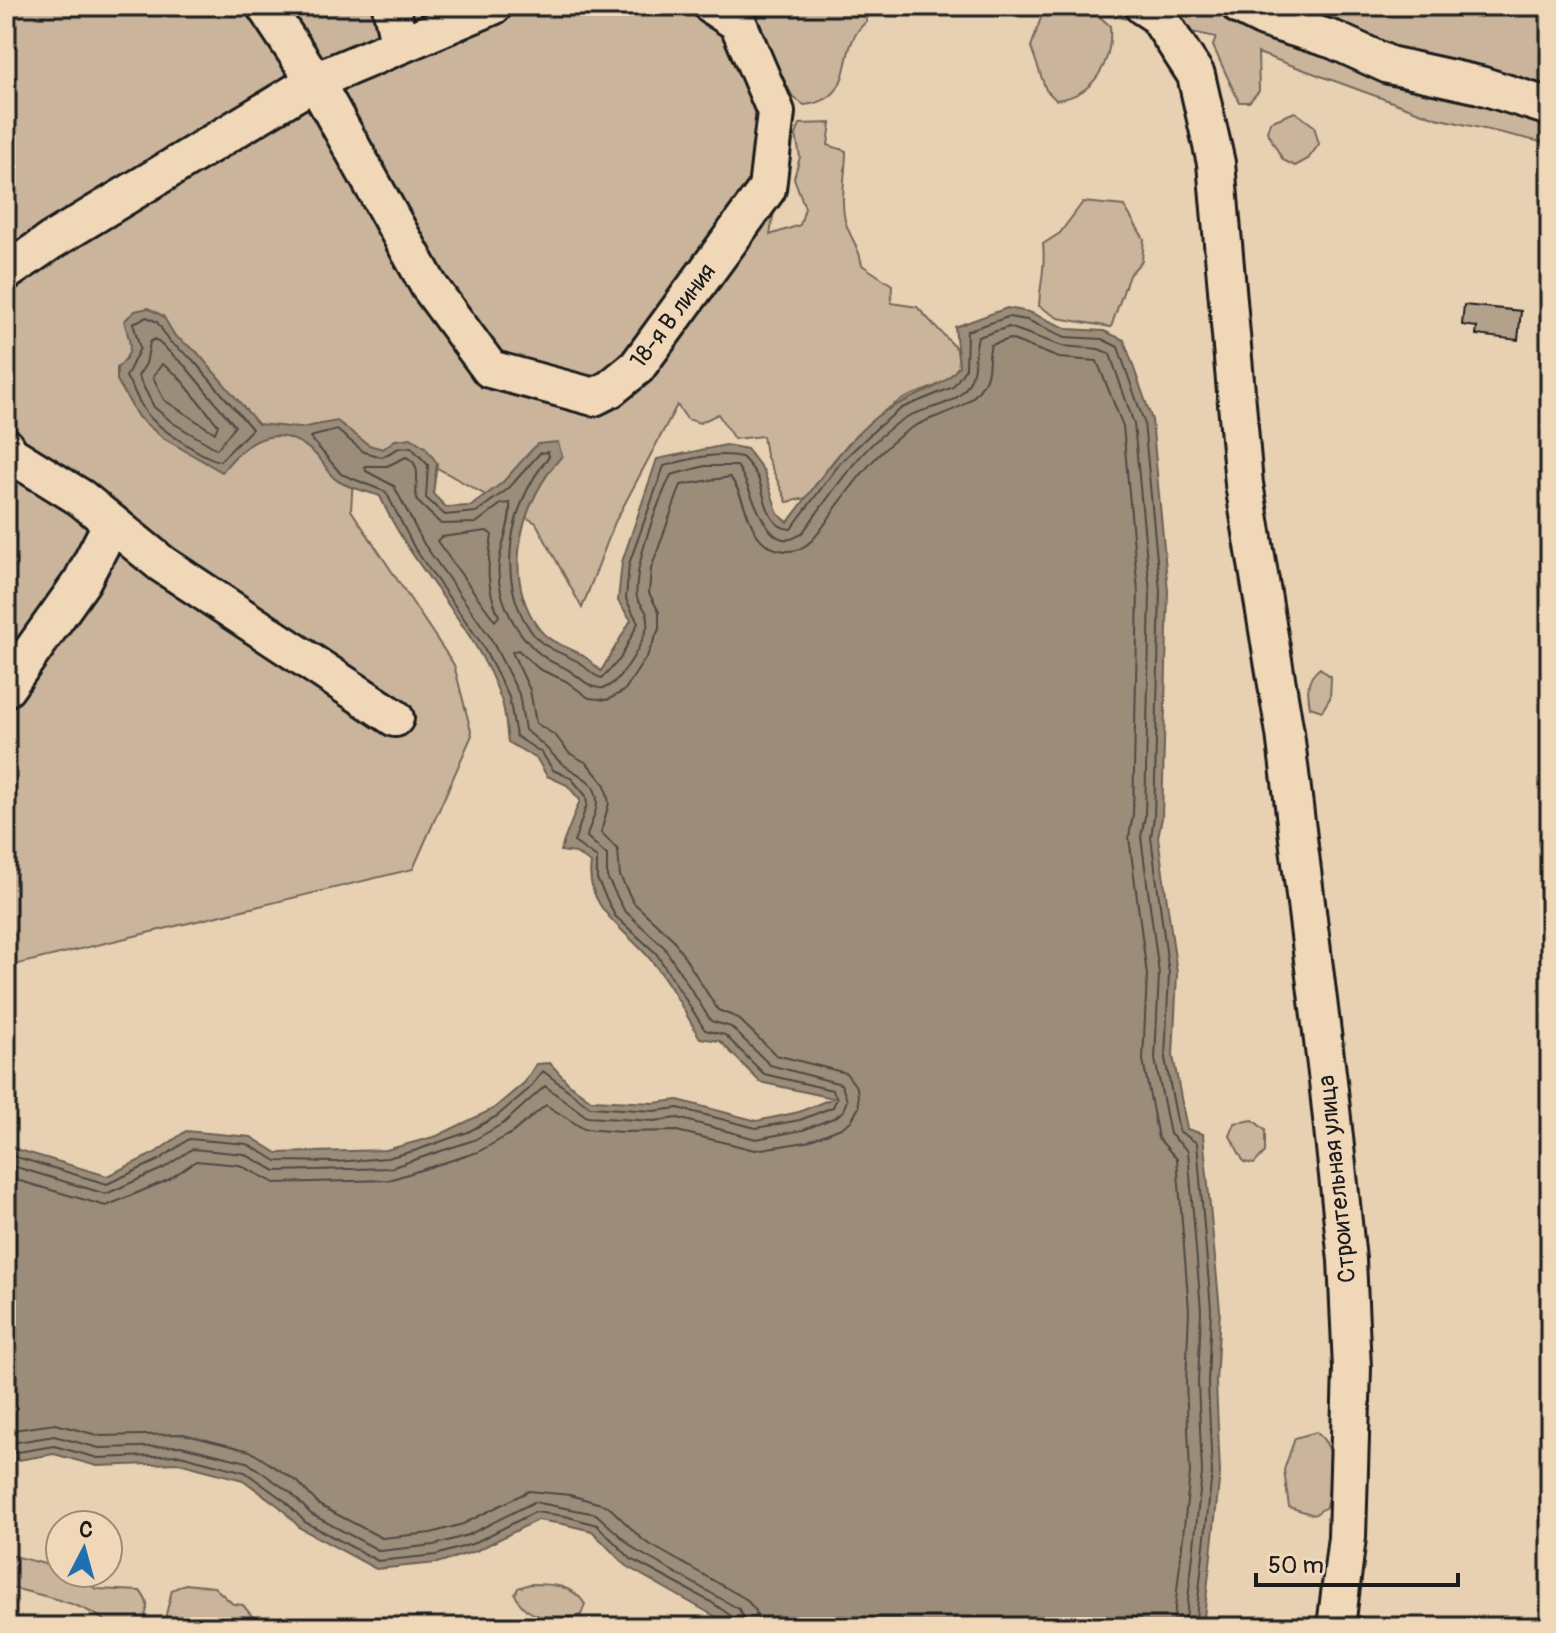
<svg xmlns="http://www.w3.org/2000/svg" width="1556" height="1633" font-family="Pangolin,sans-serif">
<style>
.green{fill:#cab59c;stroke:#73685c;stroke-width:2}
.water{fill:#9c8d7a;stroke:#696054;stroke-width:2}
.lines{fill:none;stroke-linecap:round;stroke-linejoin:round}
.shore{stroke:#4f4942;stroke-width:2}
.building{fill:#b2a18b;stroke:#1c1c1c;stroke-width:2}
.minor-casing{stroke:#1c1c1c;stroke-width:42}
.minor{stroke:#f0d7b8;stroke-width:36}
.labels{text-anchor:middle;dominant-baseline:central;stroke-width:6;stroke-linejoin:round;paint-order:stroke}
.street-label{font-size:24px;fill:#1c1c1c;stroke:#f0d7b8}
</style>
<rect width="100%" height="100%" fill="#e8d0b2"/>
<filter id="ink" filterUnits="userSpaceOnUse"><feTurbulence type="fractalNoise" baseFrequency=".0125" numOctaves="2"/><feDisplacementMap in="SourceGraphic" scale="16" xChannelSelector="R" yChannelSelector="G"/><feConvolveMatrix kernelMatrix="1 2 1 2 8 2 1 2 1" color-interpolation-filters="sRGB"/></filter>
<g filter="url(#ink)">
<path class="green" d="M6,6h732l54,98 -22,131 30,-10 5,-17 -11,-30 6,-21 -4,-22 4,-11 31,-1 -3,22 18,6c0,23 -8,57 2,78 6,15 11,18 14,36l30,20 -1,18 26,4 40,42 2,17c-20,27 -38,21 -63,37 -38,24 -65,59 -90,95l-19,4 -21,-47 -3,-19 -29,3 -16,-25 -18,9 -13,-4 -10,-14 -62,117 -33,86 -46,-85 -106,-59 -75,-20 -4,66 103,155 18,70 -59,134 -399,96 -8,-4z
M753,6h115l-2,16c-33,28 -5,77 -62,83l-11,-8 -42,-79z
M1045,6h505v138l-114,-26 -178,-65 1,38 -10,11h-10l-26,-56 3,-9 -142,-29 25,8 11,10c3,36 -16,70 -54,74l-10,-10 -15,-43z
M1295,112l19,14 5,18 -11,15 -13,7 -12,-6 -16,-28 3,-10z
M1083,202l41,4 20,33 -2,22 -13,14 -18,52 -53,-9 -19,-12c1,-23 7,-38 4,-62l17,-11z
M1320,668l11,9 -1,21 -8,13 -12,-4c-3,-17 -4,-28 10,-39z
M1253,1120l12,10v22l-11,12 -10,-2 -14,-26 5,-13z
M1316,1432c25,20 15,47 10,75l-12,8 -25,-8 -5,-37 11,-32z
M6,1554l51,13 3,6h8l29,16 43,2c13,16 5,20 2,36h-29c-27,-25 -73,-31 -107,-41z
M185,1584l29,3 19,17 10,1 9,11 -1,11h-82l-4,-8 7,-29z
M530,1584c21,0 42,0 55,20l-4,11c-23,6 -56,6 -66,-21l3,-6z"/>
<path class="water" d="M148,308l15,8 12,20 22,16 61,72 42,4 37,-7 32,24 14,4 12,-9 16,-2 14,9 12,16 -4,31 13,13 25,-1 31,-23 35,-39 21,-2 4,14c-40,44 -61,116 -25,170 12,18 29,19 45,29 7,4 13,11 19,16l30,-51 -13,-19 4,-39 35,-103 69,-14 21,4 17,22 14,43 10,8c29,-37 52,-75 88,-105 26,-20 64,-24 83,-51l-4,-39 52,-19 22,4 39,17 36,2 20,9 28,80 16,171 -6,227 -4,19 19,136 -4,83 14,73 16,5 17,176 -4,73 4,90 -17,154h-469l-108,-61 -34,-35 -29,-7 -26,-4 -61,31 -39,12 -61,6 -76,-41 -20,-21 -37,-27 -64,-17 -82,3 -43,-12 -48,8v-316l101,30 48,-23 31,-22 65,6 26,16 109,-3 51,-14 56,-27 31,-26 12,-19 14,-1 18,20 23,17 63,3 24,-3 79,21 42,-9 34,-14 -73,-16 -40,-41 -20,-3c-16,-26 -30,-56 -50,-79 -25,-30 -66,-52 -59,-96l-15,-10 -16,-2 20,-51 -13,-15 -20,-9 -10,-17 -29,-17c-2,-14 -2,-30 -7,-43 -26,-75 -90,-131 -121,-203 -13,-5 -37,-9 -46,-18 -6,-5 -9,-14 -15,-20 -36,-37 -69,-23 -97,14l-59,-34 -25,-21 -21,-37v-12c19,-16 13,-26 7,-47l11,-10z"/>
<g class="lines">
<path class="shore" d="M147,317l10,5 13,20 22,17 60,70 -32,32c-16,-3 -66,-35 -75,-50 -8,-11 -11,-23 -19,-34l14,-29 -7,-25z
M155,339l30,27 50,60 -18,23 -44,-26 -19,-16 -16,-31 8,-12 4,-22z
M162,364l15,11 41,50 -3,8 -51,-33 -11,-23z
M487,531l5,4c-5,30 -6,52 7,81l-4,5 -58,-80 4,-4z
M6,1154l101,30 52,-24 30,-21 58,5 30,17 59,1 51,-4 27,-7 54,-19 29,-16 32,-27 14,-18 47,36 64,4 24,-3 78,20 44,-8 33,-13 4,-9 -5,-8 -68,-16 -39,-39 -20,-5 -49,-77 -41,-37 -18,-37v-21l-23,-16 13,-38 -1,-8 -15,-18 -18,-8 -11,-17 -26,-17 -7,-39 -28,-54 -66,-94 -29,-57 -45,-18 -31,-37 27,-7 27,22 18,5 17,-9 12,-1 17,18 -2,33 19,17 31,-3 32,-23 32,-36 8,-1 1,5c-39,45 -55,123 -18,174 12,18 28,20 46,30 9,5 14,15 25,17l18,-19 18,-36 -12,-24 3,-35 35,-98c25,-7 52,-15 78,-9 6,6 12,13 16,21 8,18 8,50 33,51l50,-67 38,-36 23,-18 51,-21 13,-19 1,-37 41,-14 19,3 38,17 37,2 16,8 26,75 16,169 -6,226 -3,20 18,137 -4,84 14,73 18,12 14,166 -3,74 4,90 -17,154
M6,1164l100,30 58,-26 28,-19 52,5 32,17 114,-3 84,-28 30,-17 41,-37 42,31 67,4 24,-3 78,21 47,-9 33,-13 7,-6 4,-11 -6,-16 -71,-19 -39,-38 -20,-6 -47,-74 -40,-37 -17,-33v-22l-20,-18c2,-12 11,-25 10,-37 -1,-23 -27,-27 -39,-40 -11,-12 -19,-20 -33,-30l-6,-36 -29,-57 -66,-93 -30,-58 -28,-15 -1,-5h22l19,-9c19,9 7,27 11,44l24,23 35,-1 25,-19 9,-1c2,18 -9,41 -11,60 -5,39 26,90 62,103 14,5 27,24 42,22 17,-2 46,-53 45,-69 0,-9 -8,-14 -11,-22 -2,-7 1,-22 2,-30 6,-29 20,-66 32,-92l34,-9h32c15,18 29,98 66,66 31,-41 58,-87 102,-114 17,-10 43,-11 57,-25 17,-19 10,-35 16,-56l31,-10 53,19 37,3 11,5 24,70 16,168 -5,224 -4,21 18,137 -4,85 15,75 18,17 13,159 -3,73 4,90 -17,154
M6,1177l100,29 62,-26 28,-19 43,4 36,18 114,-3 89,-28 34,-19 34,-28 38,24 38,3 55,-1 78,19 51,-8 35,-14 10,-7 8,-14 -2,-19 -11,-15 -70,-18 -38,-37 -20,-8 -45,-71 -40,-37 -13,-26 -2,-26 -17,-18 8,-29 -4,-18 -18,-22 -18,-10 -13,-17 -20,-13 -6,-33 -18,-38 6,-2 21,19 27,12 23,17 18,2 17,-9 23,-35 12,-27v-17l-10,-19 2,-24 30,-84 49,-8c20,23 15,71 56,74 24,2 37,-25 49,-42 21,-29 44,-60 75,-80 28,-18 58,-15 75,-48 6,-12 2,-25 6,-36l19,-6 49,19 38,3 26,65 15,166 -5,222 -4,23 18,138 -4,85 15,78 19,21 12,151 -3,73 4,90 -17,154
M6,1431l49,-7 46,12 82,-2 67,17 49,32 20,22 63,33 49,-5 32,-9 66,-33 41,4 38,11 36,35 102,58 10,12 3,16
M6,1444l48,-8 45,12 82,-2 66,16 44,31 20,21 69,37 54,-6 34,-10 66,-33 62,12 41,37 102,58 8,18
M6,1454l48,-8 44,12 82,-3 65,17 40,29 20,21 73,39 58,-6 36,-11 63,-32 30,4 32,9 34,34 80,43 23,16 3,9"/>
</g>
<path class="building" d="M1464,305l57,6 -3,29 -42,-5 1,-8 -15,-2z"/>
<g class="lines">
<g class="minor-casing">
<path id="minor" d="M265,6l50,75 114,205 61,83 104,28 16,-8 27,-22 130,-178 9,-77 -38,-89 -26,-17
M391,6l8,37
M1143,6l14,9 39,60 20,88 28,321 41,249 43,348 19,179 5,108 -5,169 -11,90
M1240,6l26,13 68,21 55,25 91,20 70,22
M6,272l45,-31 264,-160 178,-75
M6,447l4,7 71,44 81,66 233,154
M6,688l76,-107 30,-58"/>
</g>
<use href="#minor" class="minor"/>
</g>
</g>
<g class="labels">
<g class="street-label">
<text transform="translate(673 316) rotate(-53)">18-я В линия</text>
<text transform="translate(1337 1179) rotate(-96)">Строительная улица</text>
</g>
</g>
<rect width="1556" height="1633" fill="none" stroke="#f0d7b8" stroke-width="32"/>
<rect x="16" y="16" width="1524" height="1601" fill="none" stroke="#1c1c1c" stroke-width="3" filter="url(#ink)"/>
<g transform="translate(84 1549) rotate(6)"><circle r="38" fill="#f0d7b8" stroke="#9b8c7a" stroke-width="2"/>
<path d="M0-6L14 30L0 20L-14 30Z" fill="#1f6fb2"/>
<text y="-12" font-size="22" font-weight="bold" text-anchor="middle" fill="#1c1c1c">С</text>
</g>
<path d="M1256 1573v12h202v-12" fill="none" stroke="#1c1c1c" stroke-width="4"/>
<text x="1268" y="1573" font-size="24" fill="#1c1c1c" stroke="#f0d7b8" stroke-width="6" paint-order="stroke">50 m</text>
</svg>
